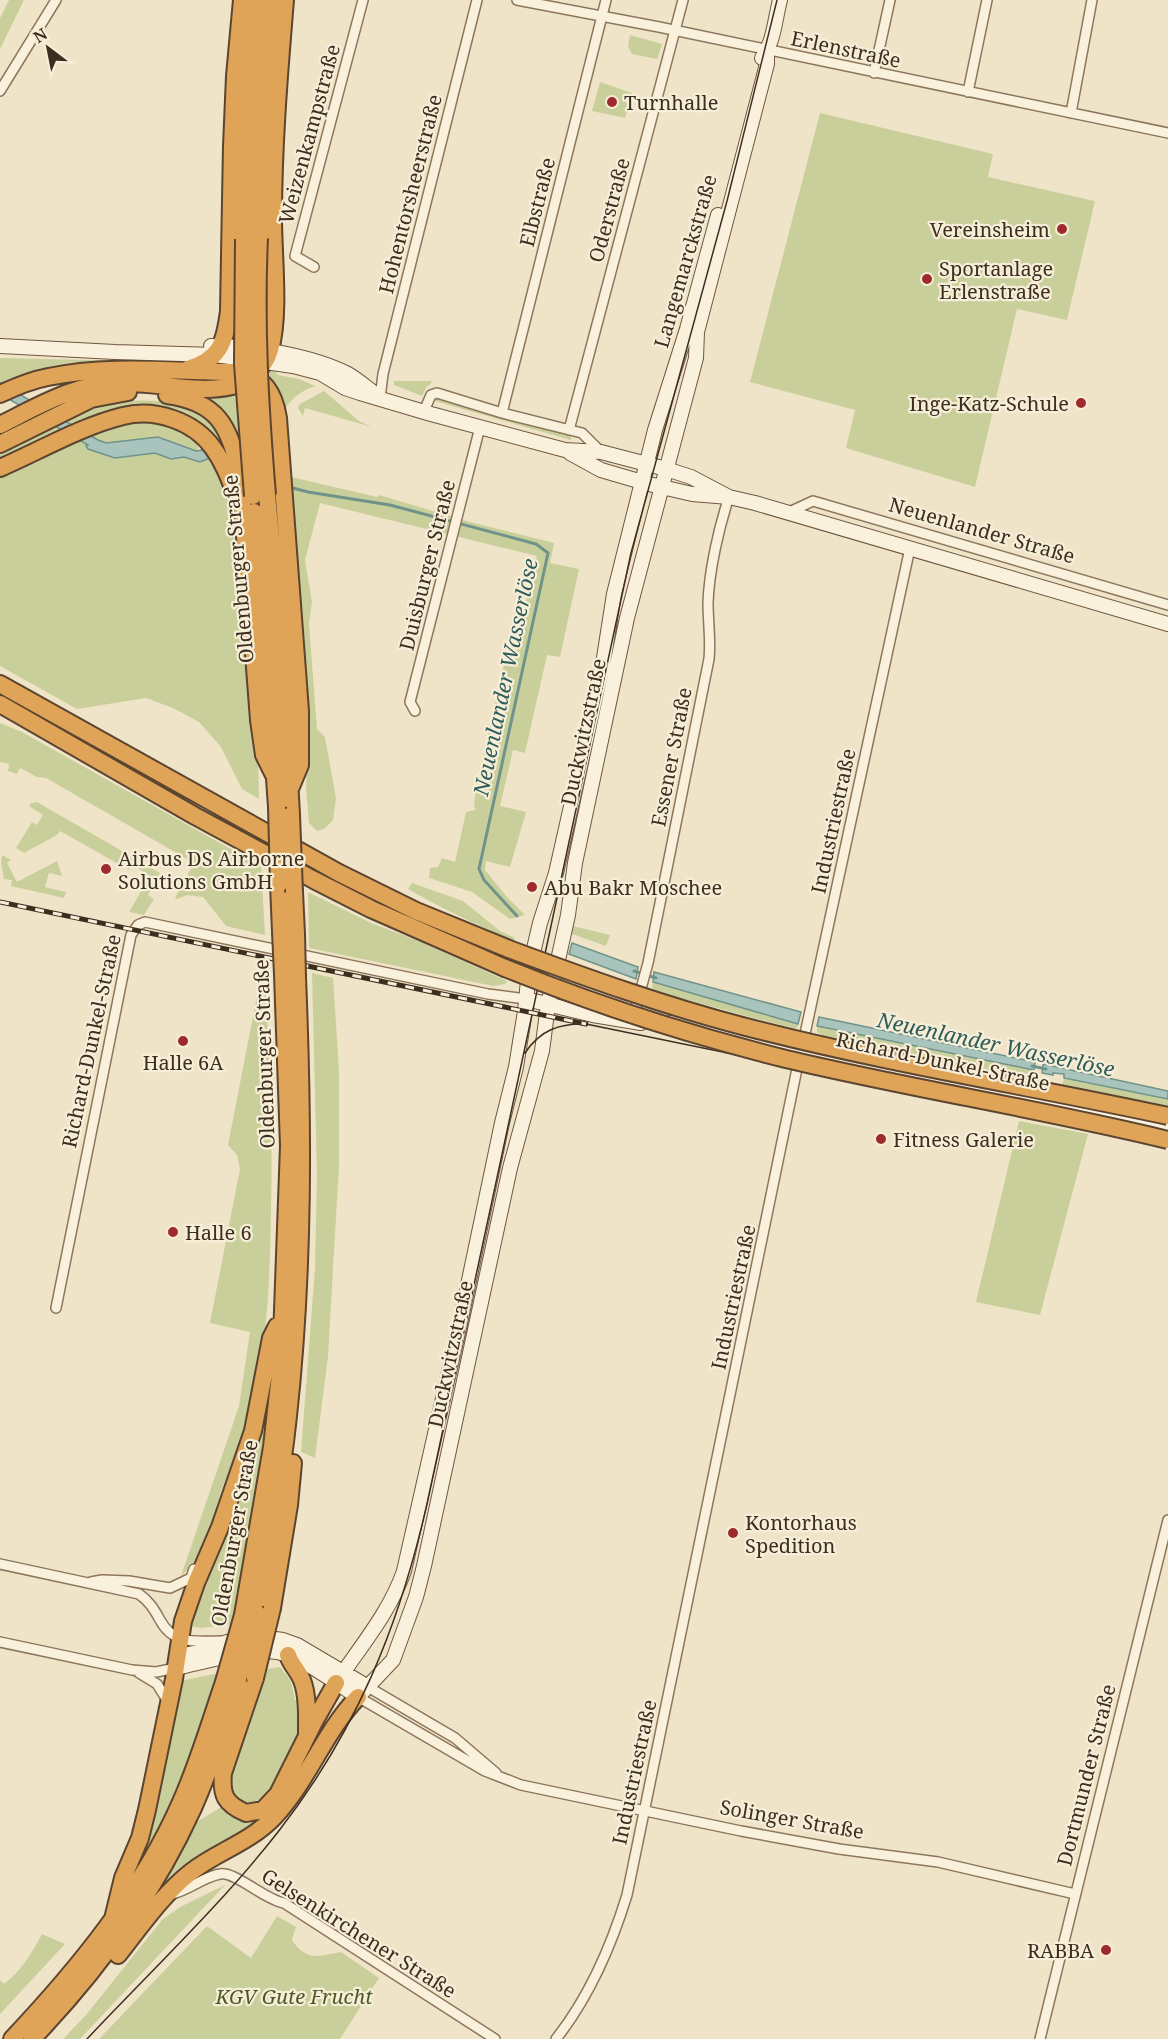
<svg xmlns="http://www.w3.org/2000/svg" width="1168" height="2039" font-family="'Noto Serif',serif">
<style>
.green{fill:#c9cf9b}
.water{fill:#a9c4bc;stroke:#6f938a;stroke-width:1.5}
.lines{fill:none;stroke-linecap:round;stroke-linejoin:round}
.stream{stroke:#6f938a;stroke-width:3}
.street-casing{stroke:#8d765c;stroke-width:12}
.secondary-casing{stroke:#6f573f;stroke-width:16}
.highway-casing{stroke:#5b4430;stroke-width:20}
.street{stroke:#faf1dc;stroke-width:9}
.secondary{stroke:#faf1dc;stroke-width:14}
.highway{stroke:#e0a458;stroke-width:16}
.tram{stroke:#3d2e20;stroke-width:1.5}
.rail-casing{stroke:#3d2e20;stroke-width:5}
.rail{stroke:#f7eed8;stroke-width:3;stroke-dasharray:9;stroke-linecap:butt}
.highway-bridge-casing{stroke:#5b4430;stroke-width:20;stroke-linecap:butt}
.highway-bridge{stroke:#e0a458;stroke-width:16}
.poi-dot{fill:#9e2a2b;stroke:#f7eed8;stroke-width:2}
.labels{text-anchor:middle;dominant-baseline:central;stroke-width:4.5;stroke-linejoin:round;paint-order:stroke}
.street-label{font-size:20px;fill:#3d2e20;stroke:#f7eed8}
.poi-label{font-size:20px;fill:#3d2e20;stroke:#f7eed8;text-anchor:start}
.park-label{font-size:20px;font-style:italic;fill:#4d5a26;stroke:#f7eed8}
.water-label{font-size:21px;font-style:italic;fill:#2f5d5a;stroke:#f7eed8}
</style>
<rect width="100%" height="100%" fill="#f0e4c8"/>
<path class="green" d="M9,0h15l-24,49v-31z
M630,35l32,9 -4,13 -1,2 -25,-5 -4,-8z
M600,82l32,11 -7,25 -33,-7z
M820,113l173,41 -5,23 107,24 -28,119 -50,-11 -42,178 -129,-39 9,-38 -105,-28z
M0,358l176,4c-19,8 -72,-1 -96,0 -28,1 -55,11 -80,22z
M270,370h4l4,5 21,4 16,7c-14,5 -24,12 -31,25l-4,-17 -10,-14z
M394,381h38l-2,4 -3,1 -5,10 -28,-11z
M324,391l35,30 13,6 -67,-19 -2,8 -5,-8 2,-4z
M236,392l3,46h-4l-46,-43z
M436,397l135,39v4l-136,-39z
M120,401c29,-1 61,-2 86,16 7,5 12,15 18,22l-8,4 -44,-29 -98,11 -6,-4 3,-2 -1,-2 27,-11z
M133,421l23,1 18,5 23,14 2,10 4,-1 23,33 4,21 23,217 5,29 1,49 -17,-10 -21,-42 -22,-25 -26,-14 -27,-10 -69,11 -77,-43v-190l96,-44z
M55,426l9,5 -64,29v-7z
M287,476l90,21 2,-2 91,27 84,21 -4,20 29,6 -19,88 -13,-2 -22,98 -12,-3 -13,56 26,6 -16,55 -24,-6 -1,9 22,27 18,18 -15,4 -38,-27 -43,-14 1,-10 8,-1 4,-9 13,4 11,-50 10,-2 -2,-4 2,-19 41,-179 7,1 13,-53 -217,-53 -15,57 7,42 -3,22 8,105 8,8 11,61 -3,22 -9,9 -7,2 -8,-8 -3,-37 2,-36z
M0,723l22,9 239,134 4,69 -39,-9 -23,-29 -16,-2 -10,4 -2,-1 19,-35 -148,-85 -9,-1 -17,-9 -3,6 -9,-3 1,-7 -9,-2z
M37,802l99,57 -7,11 -69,-39 -3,4 -33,18 -8,-5 16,-26 5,3 6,-10 -14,-9 2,-3z
M2,855l9,5 -4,3 10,19 40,-21 5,15 -13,-3 -4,14 21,5 -2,6 -53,-12 1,-6 -8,-1 -3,-16z
M140,862l20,11 -12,22 6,4 -10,16 -15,-3 21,-36 -13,-8z
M412,883l51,18 37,30 15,7 -1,3c-36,-16 -72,-32 -106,-52z
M308,892l63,31 50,19 86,39 -2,3 -12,2 -184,-38z
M573,926l37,9 -4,11 -34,-12z
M264,960c5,83 9,167 7,251 -1,66 -3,135 -21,199 -8,27 -19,54 -29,81 -9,27 -18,68 -40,85l58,-170 11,-74 -40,-9 30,-154 -3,-14 -9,-10z
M312,973l21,5 6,93v93l-11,193 -13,101 -14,-6 14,-184 2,-94z
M653,982l145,42 -1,4 -2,1 -137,-37 -6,-4z
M817,1026l217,44 -1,5 -39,-5 -1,2 -170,-36 -6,-4z
M1064,1078l104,21v10l-106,-23z
M1019,1121l69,13 -48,181 -64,-13z
M261,1424h5l-19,128 -15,72 -31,4 -14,-2z
M280,1667l11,14 4,19 5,2 1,26 -3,13 -30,53c-21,18 -41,4 -37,-21l36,-104z
M219,1673l-20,63 -22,55 -46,89 49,-199z
M223,1806l46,6 -11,13 -93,63 -5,-3 35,-62z
M225,1885l-145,154h-17l23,-24 76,-95 18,-13z
M277,1916l19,11 -4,13c15,22 26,16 49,12l38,26 -39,61h-241l108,-113 44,32z
M42,1934l23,10 -65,70v-34l4,4c17,-13 28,-31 38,-50z"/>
<path class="water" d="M0,383l98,57 8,3 52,-6 38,14 7,-1 7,8 -10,4 -16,-5 -13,2 -16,-6 -40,5 -27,-9 -2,-3 2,-1 -88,-51z
M572,943l66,24 -2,12 -67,-25z
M654,972l147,40 -3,12 -145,-42z
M819,1017l216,45 -1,8 -217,-44z
M1043,1064l125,27v8l-104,-21v-4l-11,-1v2l-11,-2z"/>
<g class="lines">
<path class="stream" d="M289,487l19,5 82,13 146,39 12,9 -69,316 5,11 33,36
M634,971l22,7
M1032,1066l14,3"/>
<g class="street-casing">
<path id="street" d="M517,0l142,27 509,106
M874,73l16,-73
M0,91l56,-91
M968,92l19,-92
M1071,113l21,-113
M314,267l-19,-11 68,-256
M380,398l3,-24 94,-374
M424,411l7,-16 6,-2 65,20 80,20 19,19
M502,413l104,-413
M569,430l114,-430
M787,513l26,-12 355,104
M415,711l-5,-9 70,-275
M633,1018l15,-55 61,-304c2,-19 -1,-37 -1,-56 1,-32 11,-76 21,-106
M803,1043l107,-495
M56,1308l75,-373 7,-10 7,-3 343,72 38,5
M0,1564l139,30c10,7 15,15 21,26 14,26 36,21 62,21
M91,1582l11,-2 27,1 41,7 21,-10 3,-9
M0,1642l132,28 24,2 20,-4
M139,1673l18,11 12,19
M368,1687l87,51 41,35
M358,1697l127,74 36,14 220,46 98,18 99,13 137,32
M172,1894c17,-4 31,-17 48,-20 15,-3 45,26 64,29l211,136
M556,2039c34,-43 55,-92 71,-144l172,-836
M1040,2039l128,-519"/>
</g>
<g class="secondary-casing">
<path id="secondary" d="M762,58c12,-16 13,-39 18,-58
M0,346l115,6 100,3 78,11 27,7 25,15 15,5 71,21 134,36 36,2 65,17 25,8 38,20
M211,346c42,0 99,9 137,28 9,5 18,13 26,19
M570,453l31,17 48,14 43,10 37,3 26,6 413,121
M526,999l67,16 48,8
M661,1025l19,-4 76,20 412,88
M178,1656l31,-6 18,-8 41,-4 15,2 14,5 71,42
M176,1668c28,-6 73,-20 101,-16 22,3 62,33 81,45l35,-37 23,-63 8,-31 86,-398 32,-117 6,-46 20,-90 7,-52 52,-245 69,-260 1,-26 70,-268v-13
M336,1683c24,-36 54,-71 68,-112l55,-243 43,-205 14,-56 9,-56 4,-41 11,-47 16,-50 47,-209 11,-70 41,-164 32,-101 31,-114"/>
</g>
<g class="highway-casing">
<path id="highway" d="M259,238l7,-174 5,-64
M244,239l5,-141 8,-98
M188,369c33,-10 37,-27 41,-58l3,-165 3,-70 7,-76
M0,394c15,-7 32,-14 48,-17 63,-13 127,-5 191,-5 25,5 35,21 39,46l22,293v54l-10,24
M167,395c52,7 61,31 73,77l19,248 5,35 11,22
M0,425c44,-22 77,-43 128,-42 34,0 71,11 104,3 18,-4 33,-19 38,-36 10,-37 3,-93 3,-132 0,-73 6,-145 12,-218
M0,444l91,-45 37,-7
M0,468c39,-17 82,-42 123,-52 32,-8 71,5 90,32 11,15 17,32 24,50
M267,495l16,175 8,145
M254,512l7,66 16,229
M0,684l339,189 77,38 93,38
M0,704l195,112 119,64 57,29 134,59
M279,884l2,48
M294,892l2,42
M272,1608l17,-103 4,-42
M257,1613c12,-65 24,-131 31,-197 16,-146 15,-293 9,-439
M243,1615l29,-168 9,-82 8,-219 -6,-172
M288,1655c3,10 10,15 14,25 6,16 5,36 5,53
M255,1678l-32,95c-2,22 2,31 23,40l17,-3 15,-16 37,-74 21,-37
M113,1919l10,-41 17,-40 7,-28 27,-131 9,-58 13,-38 24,-56 33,-96 18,-93 6,-12
M118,1955c23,-29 44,-60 73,-83 27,-21 58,-29 83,-55 34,-36 50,-85 84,-120
M12,2039c66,-70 130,-148 169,-237 17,-38 29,-79 43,-120
M32,2039c65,-68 122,-145 161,-231 19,-42 31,-86 45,-129"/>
</g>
<use href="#street" class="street"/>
<use href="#secondary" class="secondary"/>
<use href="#highway" class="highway"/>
<path class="tram" d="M525,1053c15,-23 35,-30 61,-29l582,119
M87,2039c64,-68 133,-133 191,-207 78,-100 121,-205 149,-328l204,-951 96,-352 50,-201"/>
<g class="rail-casing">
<path id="rail" d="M0,902l586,122"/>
</g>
<use href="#rail" class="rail"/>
<g class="highway-bridge-casing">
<path id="highway-bridge" d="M259,238c-4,87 1,172 8,257
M244,239l-1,125 10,132
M277,807l2,77
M291,815l3,77
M281,932l2,42
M296,934l1,43
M509,949c78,29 156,57 237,78 139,36 282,59 422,89
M505,968c91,37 185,67 281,91 126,30 255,50 382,81
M255,1678l17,-70
M238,1679l19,-66
M224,1682l19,-67"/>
</g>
<use href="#highway-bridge" class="highway-bridge"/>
</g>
<g class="poi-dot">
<circle cx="612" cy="102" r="6"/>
<circle cx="1062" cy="229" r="6"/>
<circle cx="927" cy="279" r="6"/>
<circle cx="1081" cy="403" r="6"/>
<circle cx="106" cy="869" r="6"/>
<circle cx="532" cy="887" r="6"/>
<circle cx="183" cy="1041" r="6"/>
<circle cx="881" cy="1139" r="6"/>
<circle cx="173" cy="1232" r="6"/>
<circle cx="733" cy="1533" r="6"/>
<circle cx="1106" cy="1950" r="6"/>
</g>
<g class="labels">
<g class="street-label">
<text transform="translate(846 49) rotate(12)">Erlenstraße</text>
<text transform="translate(309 134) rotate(-75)">Weizenkampstraße</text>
<text transform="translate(410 194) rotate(-76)">Hohentorsheerstraße</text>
<text transform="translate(537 202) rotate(-76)">Elbstraße</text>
<text transform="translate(609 210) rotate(-75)">Oderstraße</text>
<text transform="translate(685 261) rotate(-74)">Langemarckstraße</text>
<text transform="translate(982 530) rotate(16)">Neuenlander Straße</text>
<text transform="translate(427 565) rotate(-76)">Duisburger Straße</text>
<text transform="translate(238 569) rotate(-95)">Oldenburger Straße</text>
<text transform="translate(583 732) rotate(-78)">Duckwitzstraße</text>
<text transform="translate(671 757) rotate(-79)">Essener Straße</text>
<text transform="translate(833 821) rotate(-78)">Industriestraße</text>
<text transform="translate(91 1041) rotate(-78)">Richard-Dunkel-Straße</text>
<text transform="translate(264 1054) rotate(-92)">Oldenburger Straße</text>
<text transform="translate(943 1061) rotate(12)">Richard-Dunkel-Straße</text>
<text transform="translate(733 1297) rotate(-78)">Industriestraße</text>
<text transform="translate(450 1354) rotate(-78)">Duckwitzstraße</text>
<text transform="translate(234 1533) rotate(-80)">Oldenburger Straße</text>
<text transform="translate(634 1772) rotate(-78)">Industriestraße</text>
<text transform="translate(1086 1775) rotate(-76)">Dortmunder Straße</text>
<text transform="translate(792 1819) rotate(10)">Solinger Straße</text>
<text transform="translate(359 1933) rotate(32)">Gelsenkirchener Straße</text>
</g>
<g class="poi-label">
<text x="624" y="102">Turnhalle</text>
<text x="1050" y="229" text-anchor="end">Vereinsheim</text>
<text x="939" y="268">Sportanlage<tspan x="939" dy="23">Erlenstraße</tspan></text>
<text x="1069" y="403" text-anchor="end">Inge-Katz-Schule</text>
<text x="118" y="858">Airbus DS Airborne<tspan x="118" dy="23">Solutions GmbH</tspan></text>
<text x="544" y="887">Abu Bakr Moschee</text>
<text x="183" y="1062" text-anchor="middle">Halle 6A</text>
<text x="893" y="1139">Fitness Galerie</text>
<text x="185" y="1232">Halle 6</text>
<text x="745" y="1522">Kontorhaus<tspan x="745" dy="23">Spedition</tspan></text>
<text x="1094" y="1950" text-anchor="end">RABBA</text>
</g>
<g class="park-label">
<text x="294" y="1996">KGV Gute Frucht</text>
</g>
<g class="water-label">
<text transform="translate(505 677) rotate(-78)">Neuenlander Wasserlöse</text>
<text transform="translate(996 1044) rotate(12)">Neuenlander Wasserlöse</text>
</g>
</g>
<g transform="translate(48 48) rotate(328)" stroke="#f7eed8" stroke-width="4.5" paint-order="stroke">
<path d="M0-4.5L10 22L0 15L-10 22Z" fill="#3d2e20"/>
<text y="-9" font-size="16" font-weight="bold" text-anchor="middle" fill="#3d2e20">N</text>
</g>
</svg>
